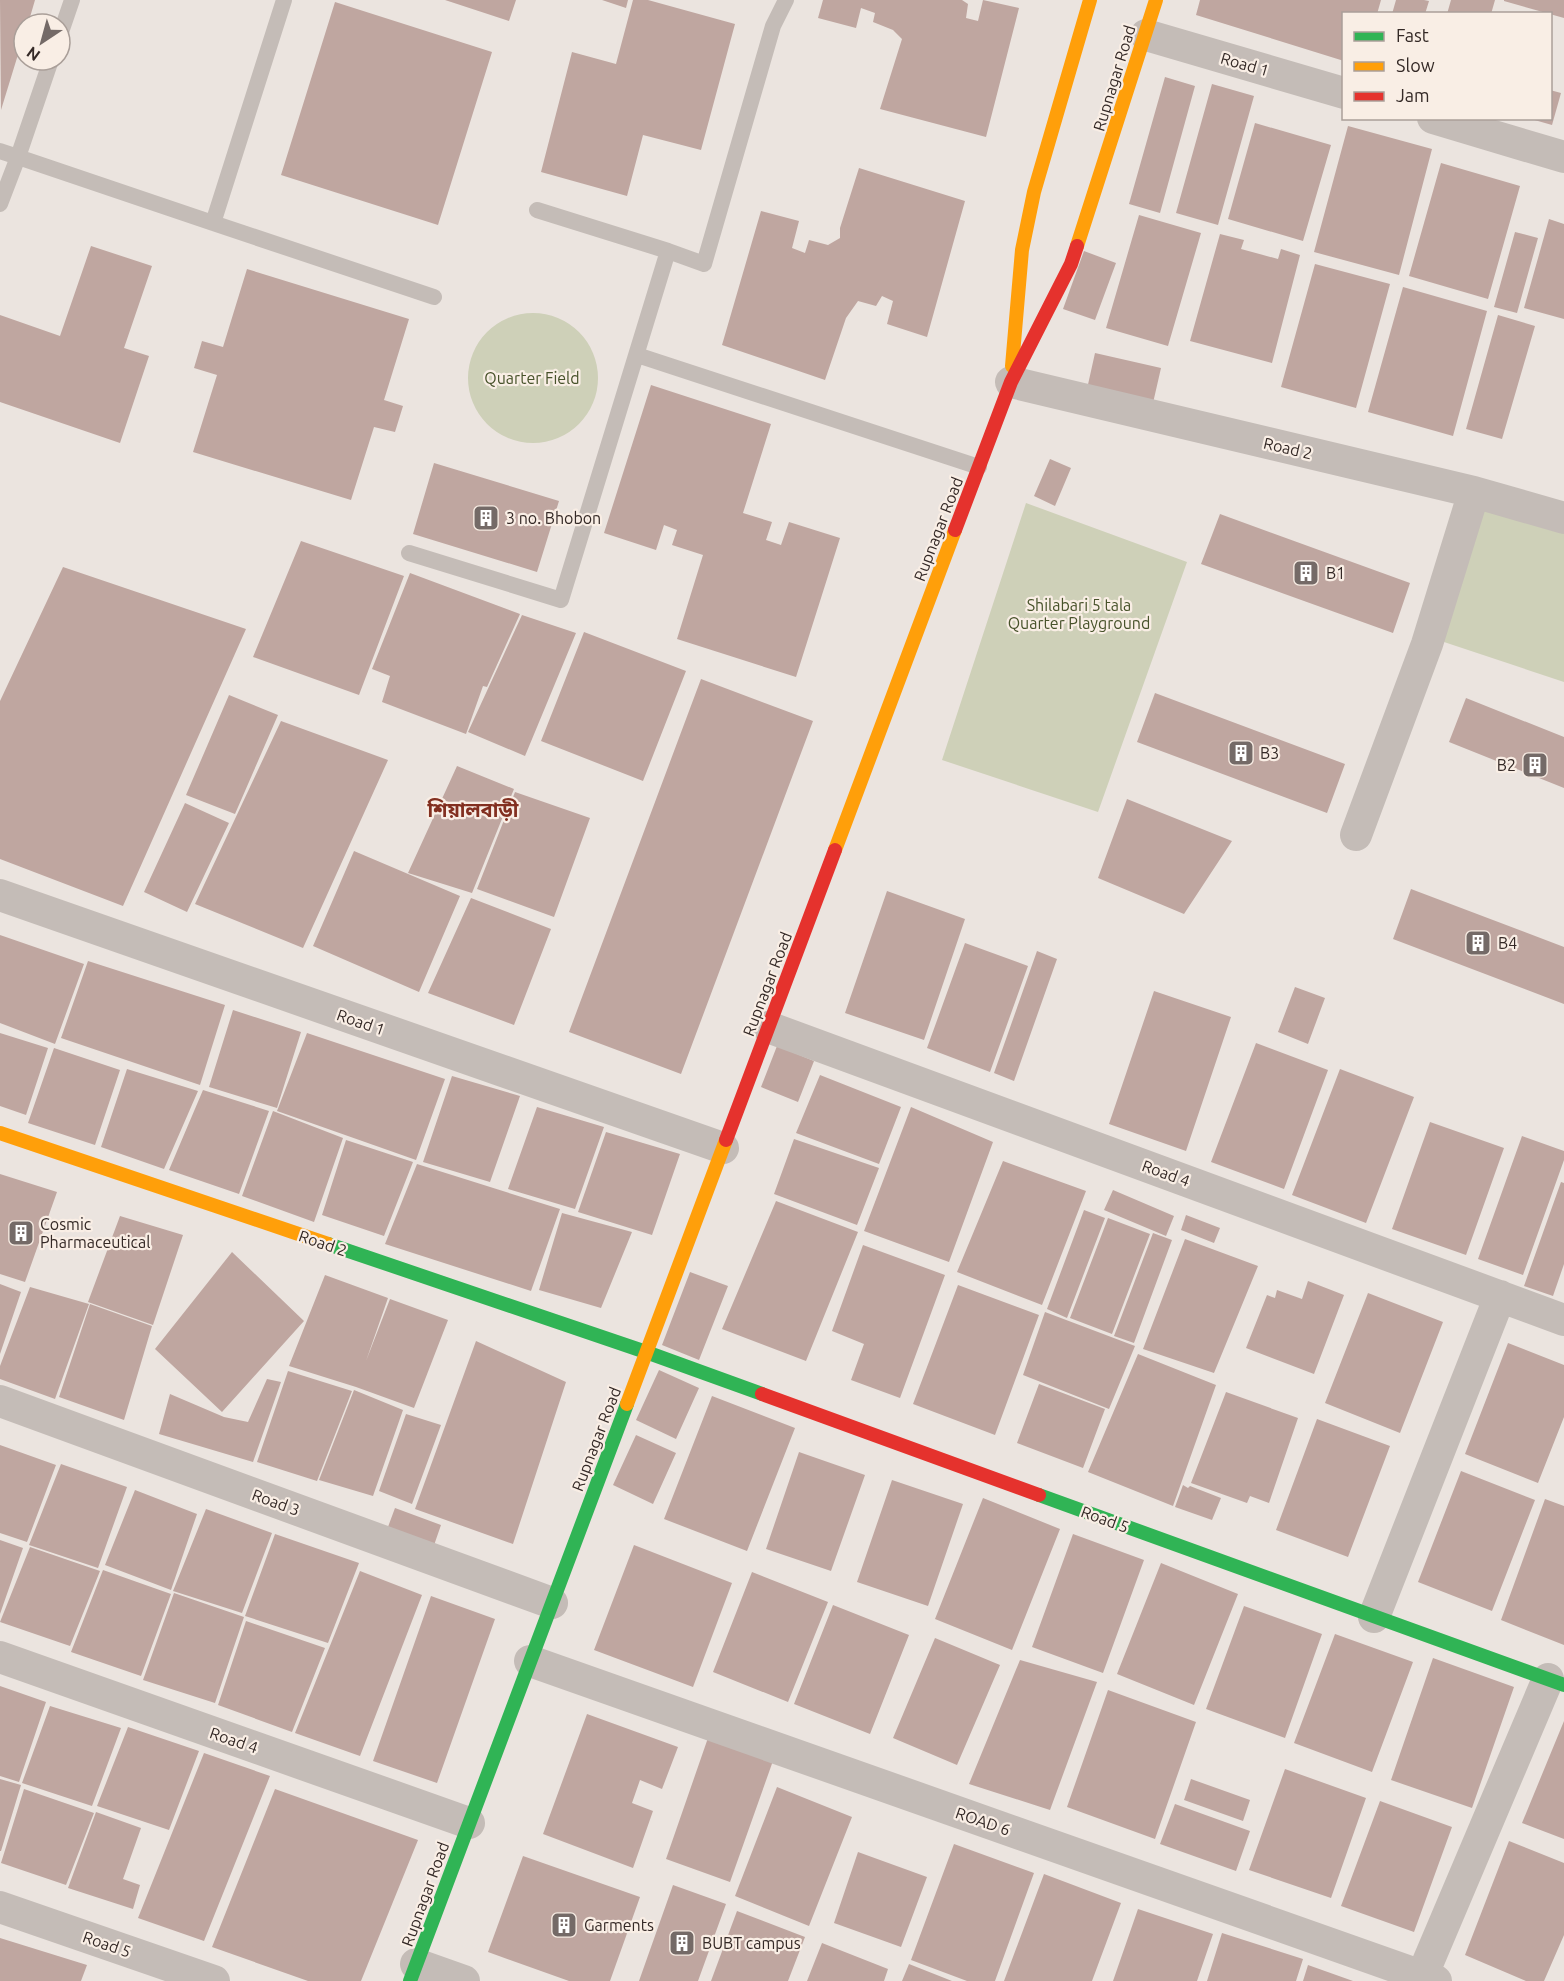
<svg xmlns="http://www.w3.org/2000/svg" width="1564" height="1981" font-family="Ubuntu,'Noto Sans Bengali',sans-serif">
<style>
.green{fill:#ced0b8}
.building{fill:#bfa6a0}
.lines{fill:none;stroke-linecap:round;stroke-linejoin:round}
.lane{stroke:#c4bcb7;stroke-width:16}
.street{stroke:#c4bcb7;stroke-width:32}
.fast{stroke:#30b455;stroke-width:14}
.slow{stroke:#ff9f0a;stroke-width:14}
.jam{stroke:#e5322d;stroke-width:14}
.labels{text-anchor:middle;dominant-baseline:central;stroke-width:4.5;stroke-linejoin:round;paint-order:stroke}
.street-label{font-size:16px;fill:#342926;stroke:#f9eee5}
.park-label{font-size:16px;fill:#47522a;stroke:#f9eee5}
.poi-label{font-size:16px;fill:#342926;stroke:#f9eee5;text-anchor:start}
.quarter-label{font-size:20px;font-weight:bold;fill:#822f20;stroke:#f9eee5}
</style>
<rect width="100%" height="100%" fill="#ebe4df"/>
<path class="green" d="M468 378a65 65 0 1 1 130 0a65 65 0 1 1-130 0Z
M1477,502l87,27v153l-126,-42z
M1026,503l161,59 -89,250 -156,-52z"/>
<path class="building" d="M0,0h35l-7,24h-4v11l-23,75z
M445,0h71l-7,21z
M602,0h26l-2,8z
M633,0h15l87,24 -34,126 -58,-15 -16,61 -86,-24 31,-120 44,12z
M823,0h139l6,4 -2,14 12,3 5,-21 36,8 -33,129 -106,-28 22,-70 -9,-9 -20,-8 2,-9 -14,-5 -5,20 -38,-10z
M1200,0h181l-4,14h-33v47l-148,-46z
M1396,0h28l5,1 -4,13h-33z
M1451,0h44l-4,14h-44z
M1564,0v18l-60,-17v-1z
M335,2l157,50 -54,173 -157,-50z
M1165,77l30,9 -35,127 -31,-9z
M1212,84l42,12 -36,129 -42,-12z
M1550,90l11,3 -9,32 -21,-6 19,-1z
M1255,123l76,22 -28,96 -75,-22z
M1348,126l84,23 -33,126 -85,-23z
M1441,163l79,23 -32,113 -79,-23z
M859,168l106,33 -38,136 -40,-13 6,-23 -11,-5 -6,10 -18,-5 -12,17 -21,62 -103,-35 39,-134 38,10 -7,27 13,5 4,-13 19,5 12,-7v-10z
M1139,215l62,18 -33,113 -62,-18z
M1549,219l15,5v95l-40,-11z
M1515,232l23,6 -21,75 -23,-6z
M1220,234l24,6 -3,9 37,10 3,-10 19,6 -28,108 -82,-22z
M91,246l61,20 -28,82 25,8 -29,87 -120,-41v-87l60,21z
M1084,251l32,12 -21,57 -32,-11z
M1315,264l75,20 -34,124 -75,-21z
M247,269l162,50 -25,81 19,6 -8,26 -21,-5 -23,73 -158,-48 24,-77 -23,-7 8,-27 21,6z
M1403,287l84,24 -34,125 -85,-24z
M1498,315l37,11 -33,113 -36,-10z
M1095,353l66,15 -8,35 -66,-14z
M651,385l120,39 -28,89 29,9 -6,18 15,5 8,-23 51,16 -44,139 -119,-38 26,-84 -31,-10 5,-15 -13,-5 -8,25 -52,-17z
M1050,459l21,9 -16,38 -21,-10z
M434,463l125,38 -22,71 -124,-38z
M1220,514l190,69 -17,50 -192,-69z
M301,541l103,35 -45,119 -106,-38z
M63,567l183,62 -123,277 -123,-47v-158z
M410,573l110,41 -33,73 -4,-1 -17,48 -84,-32 8,-26 -18,-7z
M522,615l54,18 -51,123 -57,-24z
M584,632l102,39 -43,110 -102,-40z
M701,679l112,42 -132,353 -112,-42z
M1155,693l190,71 -18,49 -190,-71z
M229,695l49,20 -43,99 -49,-19z
M1466,698l98,39v51l-115,-46z
M281,721l107,39 -85,188 -108,-44z
M457,766l57,23 -42,104 -64,-20z
M515,792l75,26 -36,99 -77,-28z
M1127,799l105,42 -48,73 -86,-36z
M185,803l44,20 -42,89 -43,-20z
M354,851l106,45 -41,96 -106,-46z
M1411,889l153,58v57l-171,-65z
M887,891l78,28 -41,121 -79,-27z
M471,898l80,31 -37,96 -86,-32z
M0,935l84,29 -29,80 -55,-21z
M965,943l63,23 -38,106 -63,-24z
M1037,951l20,8 -43,122 -20,-8z
M88,961l137,44 -25,80 -139,-47z
M1295,987l30,11 -17,46 -30,-12z
M1154,991l77,26 -45,134 -77,-27z
M233,1010l68,22 -24,76 -68,-21z
M0,1033l48,15 -22,67 -26,-9z
M307,1033l138,46 -29,81 -139,-49z
M1256,1043l72,27 -44,119 -73,-27z
M777,1046l37,15 -16,41 -37,-15z
M54,1048l66,22 -25,75 -67,-22z
M127,1069l71,22 -34,78 -63,-22z
M1340,1069l74,28 -48,126 -74,-28z
M820,1075l81,32 -22,57 -83,-31z
M452,1076l68,20 -30,86 -67,-20z
M203,1090l66,21 -30,83 -70,-24z
M537,1107l67,20 -29,82 -67,-20z
M911,1107l82,35 -44,120 -85,-31z
M273,1111l70,27 -29,84 -72,-26z
M1430,1122l74,26 -38,107 -74,-26z
M606,1132l74,22 -28,81 -74,-23z
M1522,1136l42,15v9l-41,115 -45,-16z
M794,1139l85,29 -22,57 -83,-31z
M346,1140l67,22 -29,74 -62,-21z
M1003,1161l83,30 -44,114 -85,-33z
M417,1164l143,45 -29,82 -146,-47z
M0,1174l57,18 -32,90 -25,-8z
M1561,1182l3,1v81l-11,32 -29,-10z
M1113,1190l61,26 -8,20 -62,-26z
M776,1201l82,31 -52,129 -84,-32z
M1084,1210l21,8 -38,100 -20,-9z
M562,1213l70,19 -31,76 -62,-18z
M1186,1215l34,13 -6,15 -33,-13z
M120,1216l63,19 -30,90 -65,-23z
M1108,1218l42,16 -38,100 -42,-16z
M1153,1233l19,7 -38,103 -20,-7z
M1185,1239l73,27 -44,107 -71,-24z
M863,1245l82,30 -45,123 -49,-18 13,-36 -32,-13z
M232,1252l72,69 -82,91 -67,-63z
M690,1272l38,14 -29,74 -37,-15z
M325,1275l63,23 -22,63 24,-62 58,21 -34,88 -58,-21 -67,-21z
M1308,1281l36,14 -30,79 -68,-26 21,-53 8,3 2,-8 25,9z
M0,1284l21,8 -21,62z
M958,1285l81,30 -44,120 -82,-31z
M30,1287l59,17 -34,95 -55,-20v-13z
M1368,1293l75,29 -43,111 -75,-30z
M90,1304l62,22 -28,94 -65,-23z
M1045,1312l90,34 -26,63 -86,-34z
M476,1341l90,41 -53,162 -98,-35z
M1508,1343l56,22v52l-26,66 -73,-29z
M1138,1354l78,31 -43,121 -85,-34z
M659,1370l40,18 -23,51 -40,-19z
M288,1371l64,20 -35,90 -60,-19z
M267,1379l14,3 -28,80 -94,-28 11,-40 54,23 24,5z
M1039,1384l66,25 -22,59 -66,-25z
M354,1390l49,20 -30,86 -54,-16z
M1226,1392l72,26 -29,85 -19,-7 -3,7 -56,-20z
M712,1396l83,32 -48,123 -83,-32z
M406,1414l35,11 -29,79 -33,-13z
M1317,1419l73,27 -42,111 -72,-27z
M636,1435l40,18 -23,51 -40,-19z
M0,1445l56,20 -29,77 -27,-9z
M799,1452l66,23 -34,96 -65,-22z
M61,1464l66,23 -29,81 -69,-23z
M1461,1471l74,29 -43,111 -74,-29z
M892,1480l71,24 -35,102 -71,-24z
M1183,1485l5,3 2,-2 31,12 -9,22 -37,-13z
M135,1490l62,24 -26,76 -66,-25z
M983,1498l77,31 -48,121 -77,-31z
M1545,1499l19,7v139l-63,-25z
M395,1508l46,17 -9,26 -47,-16z
M206,1509l66,24 -30,80 -69,-22z
M275,1534l84,29 -31,80 -83,-27z
M1073,1534l71,26 -41,113 -71,-26z
M0,1540l23,8 -23,66z
M634,1545l98,38 -39,104 -99,-37z
M30,1547l70,24 -30,75 -70,-24z
M1161,1563l77,31 -44,111 -77,-31z
M103,1570l68,24 -30,82 -70,-24z
M360,1571l62,24 -62,161 -65,-23z
M752,1572l76,30 -40,100 -75,-30z
M174,1593l70,24 -29,86 -72,-23z
M431,1596l64,23 -58,164 -64,-22z
M833,1605l76,30 -39,99 -76,-30z
M1244,1606l78,28 -37,104 -79,-29z
M246,1621l79,27 -33,84 -74,-27z
M1335,1634l78,28 -41,110 -78,-29z
M935,1638l65,27 -43,100 -64,-27z
M1433,1658l81,29 -42,121 -81,-28z
M1020,1660l77,22 -47,128 -81,-26z
M0,1686l46,16 -27,80 -19,-6z
M1108,1690l88,32 -41,117 -88,-32z
M50,1706l71,22 -29,78 -70,-23z
M587,1714l91,33 -16,42 -22,-9 -8,23 21,8 -20,57 -90,-34z
M1564,1721v118l-42,-16z
M128,1727l71,24 -30,79 -72,-24z
M709,1735l65,23 -44,124 -64,-23z
M204,1753l66,23 -66,165 -66,-23z
M1285,1769l81,29 -35,100 -82,-28z
M0,1779l21,6 -20,66h-1z
M1191,1779l59,21 -7,21 -59,-21z
M777,1787l75,30 -43,109 -74,-30z
M24,1789l70,24 -28,72 -65,-22z
M275,1789l143,51 -57,141h-53l-96,-34z
M1380,1801l72,26 -38,105 -73,-26z
M1175,1804l75,27 -14,40 -76,-27z
M96,1812l45,16 -18,51 17,6 -7,24 -65,-21z
M1509,1841l55,22v72l-20,46h-18l-61,-26z
M954,1844l80,29 -39,108h-28l-56,-21z
M858,1852l69,25 -26,70 -67,-24z
M523,1856l117,41 -30,84h-41l-81,-29z
M1044,1874l77,29 -29,78h-88z
M673,1885l53,19 -28,77h-59z
M1138,1909l75,25 -16,47h-84z
M737,1911l68,26 -17,44h-77z
M1222,1933l81,26 -7,22h-89z
M0,1938l87,27 -6,16h-81z
M822,1943l66,26 -4,12h-77z
M909,1964l43,17h-50z
M1308,1965l45,16h-50z"/>
<g class="lines">
<path class="lane" d="M60,35l12,-35
M51,60l-33,97 195,66 71,-223
M0,151l18,6 -18,47
M213,223l221,74
M668,251l36,13 69,-238 13,-26
M637,355l342,112
M409,553l152,47 107,-349 -131,-41"/>
<path class="street" d="M1146,35l198,58
M1433,118l131,39
M1011,382l463,110 90,26
M1356,835l71,-191 47,-152
M0,895l723,253
M768,1027l796,293
M0,1401l552,202
M1374,1617l126,-321
M0,1657l469,166
M530,1661l906,320
M0,1907l214,74
M416,1964l48,17
M1420,1981l128,-302"/>
<path class="fast" d="M328,1244l318,108 116,42
M1039,1495l525,190
M410,1981l217,-577"/>
<path class="slow" d="M1077,246l79,-246
M1012,366l10,-116 12,-58 56,-192
M835,850l120,-320
M0,1133l328,111
M627,1404l99,-264"/>
<path class="jam" d="M955,530l56,-148 60,-118 6,-18
M726,1140l109,-290
M762,1394l277,101"/>
</g>
<defs>
<g id="building-square" transform="scale(1.35)"><rect x="-9" y="-9" width="18" height="18" rx="4" fill="#746a67" stroke="#f9eee5"/><path d="M-4-6H4V6H1V3H-1V6H-4ZM-2.5-4.3h1.7v1.8h-1.7ZM.8-4.3h1.7v1.8H.8ZM-2.5-1h1.7V.8h-1.7ZM.8-1h1.7V.8H.8Z" fill="#fff"/></g>
</defs>
<g fill-rule="evenodd">
<use href="#building-square" x="486" y="518"/>
<use href="#building-square" x="1306" y="573"/>
<use href="#building-square" x="1241" y="753"/>
<use href="#building-square" x="1535" y="765"/>
<use href="#building-square" x="1478" y="943"/>
<use href="#building-square" x="21" y="1233"/>
<use href="#building-square" x="564" y="1925"/>
<use href="#building-square" x="682" y="1943"/>
</g>
<g class="labels">
<g class="street-label">
<text transform="translate(1245 64) rotate(16)">Road 1</text>
<text transform="translate(1114 78) rotate(-73)">Rupnagar Road</text>
<text transform="translate(1288 448) rotate(13)">Road 2</text>
<text transform="translate(938 529) rotate(-69)">Rupnagar Road</text>
<text transform="translate(767 984) rotate(-69)">Rupnagar Road</text>
<text transform="translate(361 1022) rotate(19)">Road 1</text>
<text transform="translate(1166 1173) rotate(20)">Road 4</text>
<text transform="translate(323 1243) rotate(19)">Road 2</text>
<text transform="translate(596 1439) rotate(-69)">Rupnagar Road</text>
<text transform="translate(276 1502) rotate(20)">Road 3</text>
<text transform="translate(1105 1519) rotate(20)">Road 5</text>
<text transform="translate(234 1740) rotate(19)">Road 4</text>
<text transform="translate(983 1821) rotate(19)">ROAD 6</text>
<text transform="translate(425 1894) rotate(-70)">Rupnagar Road</text>
<text transform="translate(107 1944) rotate(19)">Road 5</text>
</g>
<g class="park-label">
<text x="532" y="378">Quarter Field</text>
<text x="1079" y="605">Shilabari 5 tala<tspan x="1079" dy="18">Quarter Playground</tspan></text>
</g>
<g class="poi-label">
<text x="506" y="518">3 no. Bhobon</text>
<text x="1326" y="573">B1</text>
<text x="1260" y="753">B3</text>
<text x="1516" y="765" text-anchor="end">B2</text>
<text x="1498" y="943">B4</text>
<text x="40" y="1224">Cosmic<tspan x="40" dy="18">Pharmaceutical</tspan></text>
<text x="584" y="1925">Garments</text>
<text x="702" y="1943">BUBT campus</text>
</g>
<g class="quarter-label">
<text x="473" y="809">শিয়ালবাড়ী</text>
</g>
</g>
<rect x="1342" y="12" width="210" height="108" fill="#f9eee5" stroke="#aa9f99" stroke-width="1.5"/>
<rect x="1354" y="32" width="30" height="9" fill="#30b455" stroke="#aa9f99" stroke-width="1.5"/>
<text x="1396" y="42" font-size="18" fill="#342926">Fast</text>
<rect x="1354" y="62" width="30" height="9" fill="#ff9f0a" stroke="#aa9f99" stroke-width="1.5"/>
<text x="1396" y="72" font-size="18" fill="#342926">Slow</text>
<rect x="1354" y="92" width="30" height="9" fill="#e5322d" stroke="#aa9f99" stroke-width="1.5"/>
<text x="1396" y="102" font-size="18" fill="#342926">Jam</text>
<g transform="translate(42 42) rotate(216)"><circle r="28" fill="#f9eee5" stroke="#aa9f99" stroke-width="1.5"/>
<path d="M0-4.5L10 22L0 15L-10 22Z" fill="#746a67"/>
<text y="-9" font-size="16" font-weight="bold" text-anchor="middle" fill="#342926">N</text>
</g>
</svg>
